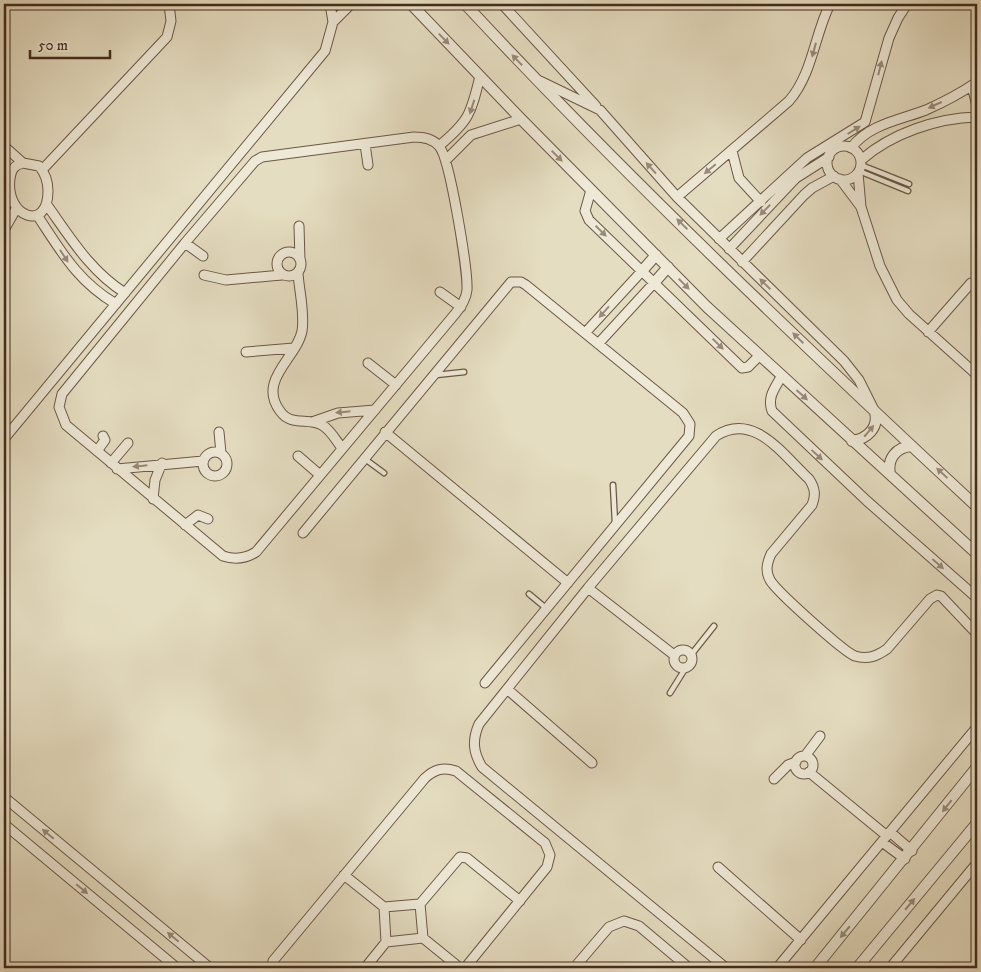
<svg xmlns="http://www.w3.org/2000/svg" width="981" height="972" font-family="'IM FELL DW Pica',serif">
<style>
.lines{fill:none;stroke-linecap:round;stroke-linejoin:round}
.service-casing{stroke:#6c5746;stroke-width:7}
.minor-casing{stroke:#6c5746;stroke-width:11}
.tertiary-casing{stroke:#6c5746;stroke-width:12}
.service{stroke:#eee9d7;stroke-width:4.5}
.minor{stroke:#eee9d7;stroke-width:9}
.tertiary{stroke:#eee9d7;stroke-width:10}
.oneway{fill:#998a7a}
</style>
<rect width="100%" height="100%" fill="#e5ddc1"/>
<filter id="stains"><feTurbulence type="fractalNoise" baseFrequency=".004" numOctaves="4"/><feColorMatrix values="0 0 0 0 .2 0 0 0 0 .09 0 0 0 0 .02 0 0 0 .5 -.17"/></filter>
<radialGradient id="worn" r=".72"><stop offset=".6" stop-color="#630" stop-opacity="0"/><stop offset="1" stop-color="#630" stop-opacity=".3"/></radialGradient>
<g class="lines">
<g class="service-casing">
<path id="service" d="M861,165l48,19
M859,171l49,20
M436,375l28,-3
M365,459l19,14
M613,485l2,38
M529,594l18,15
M691,655l23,-29
M670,693l15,-24"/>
</g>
<g class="minor-casing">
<path id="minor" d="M502,4l94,102
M333,22l18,-18
M540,81l60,29 77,87 167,164 15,19 15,30
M972,86l5,20
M414,137c9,0 18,1 25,9 11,12 29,125 28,144 -1,9 -6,17 -12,24l-199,238c-11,7 -21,8 -33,4l-157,-131 -7,-18 3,-13 123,-151 70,-82 7,-4z
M365,144l3,21
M4,146l19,17 16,3c6,7 9,15 9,25 0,42 -43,26 -38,-12 1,-9 4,-14 13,-16
M439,146c30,-25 32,-32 41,-70
M827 163a17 17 0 1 1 34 0a17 17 0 1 1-34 0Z
M851,148c18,-24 49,-28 75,-38 18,-8 35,-17 51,-28
M732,151l7,27 22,24
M446,160l25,-25 50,-16
M861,160c31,-27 76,-42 116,-43
M42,170l125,-133 4,-16 -2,-17
M858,173l3,34 19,59 17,34 12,14 68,61
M840,179l21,28
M591,190l-6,21 4,9 153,148 6,-1 11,-11
M677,197l112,-96c24,-28 25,-65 41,-97
M47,205c23,32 43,66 78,88
M37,215c24,36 40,66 79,89
M299,226l1,34
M4,230l12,-21
M719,239l88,-81 58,-36 24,-84 9,-20 9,-14
M185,243l18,13
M729,249l67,-71 33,-21
M277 264a12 12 0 1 1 24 0a12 12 0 1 1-24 0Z
M742,262l62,-67 8,-7 22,-12
M298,273c1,17 7,40 4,58 -5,27 -45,49 -22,80 11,16 28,6 42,14 9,5 14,16 20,23
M204,275l22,5 56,-5
M440,292l21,15
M928,332l43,-49
M585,333l57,-62
M598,344l56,-61
M246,352l48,-4
M368,363l28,22
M781,377c-6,11 -14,20 -9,34l95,90 110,97
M312,422l26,-9 37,-3
M219,432l2,21
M385,432l183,151
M4,439l321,-388 8,-29 -3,-18
M97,451l8,-11 -2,-4
M203 464a12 12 0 1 1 24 0a12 12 0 1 1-24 0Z
M298,456l22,19
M111,463l17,-20
M117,469l86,-8
M153,499l2,-19 7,-17
M185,525l13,-10 10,4
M303,533l208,-251h10l5,3 157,128 7,11 -1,12 -204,247
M588,588l86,67
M674 659a9 9 0 1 1 18 0a9 9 0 1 1-18 0Z
M507,689l85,74
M805,756l15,-20
M795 765a9 9 0 1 1 18 0a9 9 0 1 1-18 0Z
M809,772l78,64
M774,779l14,-14 8,-3
M4,797l206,171
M4,824l173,144
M890,832l22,19
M882,842l23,17
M718,867l83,73
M344,875l40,32
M420,904l-36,3 2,35 37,-4 -3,-34 40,-47 7,1 53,43
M423,938l37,30
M272,968l1,-7 152,-183c10,-9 18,-11 31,-7l89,72 5,12 -3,12 -82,101
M365,968l21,-26
M574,968l35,-41 15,-6 15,5 50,42
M726,968l-244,-201c-9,-15 -10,-27 -3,-43l109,-136 128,-152c38,-25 67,19 93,43 6,9 7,16 3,26l-41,49c-4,9 -6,17 -1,26 6,11 74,72 85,76 13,4 22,0 32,-7l43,-50 7,-4 4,1 36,38
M777,968l200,-241
M890,968l87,-105"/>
</g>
<g class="tertiary-casing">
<path id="tertiary" d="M411,4l110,115 186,188 270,247
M465,4c163,175 337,340 512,503
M642,271l14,-16
M654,283l14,-16
M852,441c15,-2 27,-13 23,-29
M890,474c-3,-15 6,-27 22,-28
M815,968l162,-201
M857,968l120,-145"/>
</g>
<use href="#service" class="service"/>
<use href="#minor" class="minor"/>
<use href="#tertiary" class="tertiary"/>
</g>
<defs><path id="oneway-solid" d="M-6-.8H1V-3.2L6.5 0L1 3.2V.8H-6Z" transform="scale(1.25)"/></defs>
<g class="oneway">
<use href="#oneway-solid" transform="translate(444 39) rotate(46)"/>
<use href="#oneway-solid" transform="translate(814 50) rotate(105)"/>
<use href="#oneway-solid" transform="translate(517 60) rotate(-134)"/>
<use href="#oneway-solid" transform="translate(880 68) rotate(-76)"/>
<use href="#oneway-solid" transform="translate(935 105) rotate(155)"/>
<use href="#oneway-solid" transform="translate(472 107) rotate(108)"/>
<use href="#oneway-solid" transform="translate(854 130) rotate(-32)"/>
<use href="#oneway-solid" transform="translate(557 156) rotate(45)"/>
<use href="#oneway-solid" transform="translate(651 168) rotate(-132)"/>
<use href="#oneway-solid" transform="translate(710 169) rotate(140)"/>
<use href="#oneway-solid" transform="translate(765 210) rotate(134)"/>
<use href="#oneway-solid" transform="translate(682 224) rotate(-136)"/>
<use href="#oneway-solid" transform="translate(601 231) rotate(44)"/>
<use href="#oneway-solid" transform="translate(64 256) rotate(57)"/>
<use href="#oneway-solid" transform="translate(684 284) rotate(45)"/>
<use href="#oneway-solid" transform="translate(765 284) rotate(-136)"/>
<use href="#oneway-solid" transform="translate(604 312) rotate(132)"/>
<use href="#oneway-solid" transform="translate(798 338) rotate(-136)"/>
<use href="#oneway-solid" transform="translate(718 344) rotate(44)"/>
<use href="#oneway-solid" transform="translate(802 395) rotate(42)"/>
<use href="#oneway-solid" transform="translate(343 412) rotate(174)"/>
<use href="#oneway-solid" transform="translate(869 431) rotate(-50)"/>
<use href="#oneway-solid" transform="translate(817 455) rotate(43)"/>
<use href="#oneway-solid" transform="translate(140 466) rotate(174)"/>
<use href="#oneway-solid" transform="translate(942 473) rotate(-137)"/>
<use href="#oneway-solid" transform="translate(938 564) rotate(41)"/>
<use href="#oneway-solid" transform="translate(947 806) rotate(128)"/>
<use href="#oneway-solid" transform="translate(48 834) rotate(-140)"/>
<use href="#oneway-solid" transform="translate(82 889) rotate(40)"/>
<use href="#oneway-solid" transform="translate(910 904) rotate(-50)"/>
<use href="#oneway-solid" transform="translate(845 932) rotate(130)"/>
<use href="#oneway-solid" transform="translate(173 937) rotate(-140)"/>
</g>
<rect width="981" height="972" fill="none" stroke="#e5ddc1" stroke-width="20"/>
<rect x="5" y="5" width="971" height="962" fill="none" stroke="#442a1d" stroke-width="2.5"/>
<rect x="10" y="10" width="961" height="952" fill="none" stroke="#442a1d"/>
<path d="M30 50v8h80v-8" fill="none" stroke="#442a1d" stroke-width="2.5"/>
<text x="38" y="50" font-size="15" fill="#442a1d" stroke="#eee9d7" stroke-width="4" paint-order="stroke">50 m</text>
<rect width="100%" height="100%" filter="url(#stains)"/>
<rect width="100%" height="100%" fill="url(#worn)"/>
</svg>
